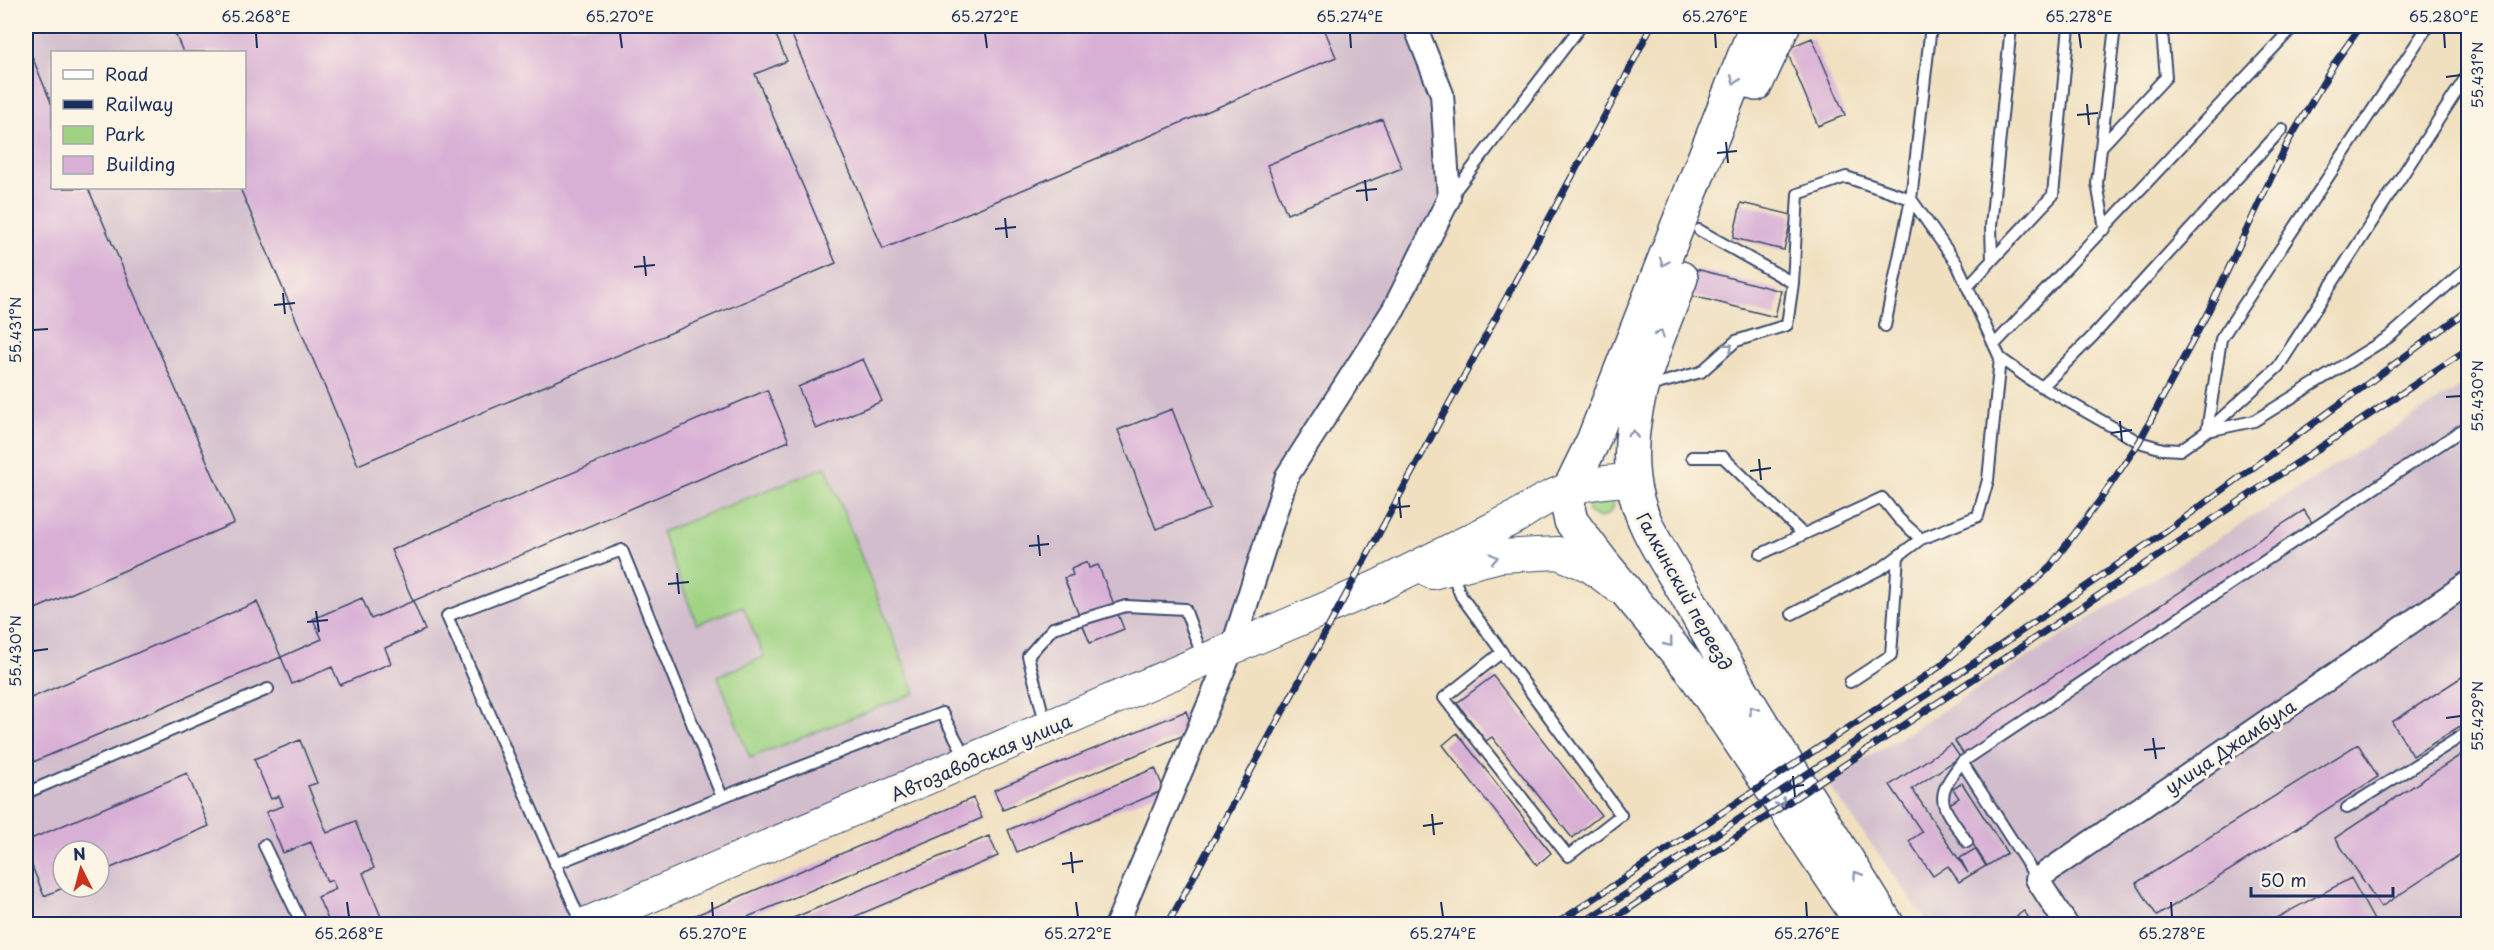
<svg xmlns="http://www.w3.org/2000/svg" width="2494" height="950" font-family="'Playpen Sans',sans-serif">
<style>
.industrial{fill:#d1bdcc;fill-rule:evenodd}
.green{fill:#9fd383;stroke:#5d8170;stroke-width:1.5}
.building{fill:#d8b0d5}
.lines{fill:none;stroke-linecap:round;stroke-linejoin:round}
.lane-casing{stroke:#3b4a6d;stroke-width:14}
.street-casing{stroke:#3b4a6d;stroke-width:26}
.secondary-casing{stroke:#3b4a6d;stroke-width:34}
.primary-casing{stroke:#3b4a6d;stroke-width:36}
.lane{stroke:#fff;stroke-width:10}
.street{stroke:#fff;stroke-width:22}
.secondary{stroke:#fff;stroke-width:32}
.primary{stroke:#fff;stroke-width:33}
.rail-casing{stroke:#1b2f5e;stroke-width:7}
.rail{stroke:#fcf5e5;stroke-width:4.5;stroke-dasharray:14;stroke-linecap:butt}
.oneway{stroke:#8d97ae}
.ticks{fill:none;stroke:#1b2f5e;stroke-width:2}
.labels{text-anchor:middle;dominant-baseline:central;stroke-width:6;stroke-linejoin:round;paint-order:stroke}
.street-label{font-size:18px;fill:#1b2f5e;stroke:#fcf5e5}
.neatline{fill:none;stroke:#1b2f5e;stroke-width:2}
.ticks-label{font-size:15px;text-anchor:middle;fill:#1b2f5e}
</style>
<rect width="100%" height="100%" fill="#fcf5e5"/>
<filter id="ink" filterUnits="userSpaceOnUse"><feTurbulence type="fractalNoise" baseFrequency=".0167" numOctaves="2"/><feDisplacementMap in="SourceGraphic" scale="12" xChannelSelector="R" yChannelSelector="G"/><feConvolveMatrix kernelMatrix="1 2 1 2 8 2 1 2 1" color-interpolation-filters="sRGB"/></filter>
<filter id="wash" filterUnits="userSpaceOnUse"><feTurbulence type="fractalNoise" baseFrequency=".008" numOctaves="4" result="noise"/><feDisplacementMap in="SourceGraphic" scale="24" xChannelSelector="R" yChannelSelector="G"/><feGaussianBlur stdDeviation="1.35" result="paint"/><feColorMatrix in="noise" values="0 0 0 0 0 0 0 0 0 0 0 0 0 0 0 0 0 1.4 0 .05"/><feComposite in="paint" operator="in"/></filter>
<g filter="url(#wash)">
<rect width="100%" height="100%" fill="#f0e0c0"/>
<path class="industrial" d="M26,26h1382l27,72 8,98 -59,118 -103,160 -55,171 -673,279h-527zM52,52h192v136h-192zM63,851h36v36h-36z
M2468,382v542h-539l-102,-141z"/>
<path class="green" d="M826,467l89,226 -165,65 -32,-82 46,-19 -21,-51 -46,18 -36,-92z
M1610,493l4,13 -5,8 -9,4 -12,-6 -1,-14z"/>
<g id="blocks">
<path class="building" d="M172,26h600l15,35 -32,13 81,189 -478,202 -118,-277h4v-136h-61z
M788,26h535l13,31 -453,192z
M1812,38l33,77 -27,11 -32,-77z
M26,42l26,63v83h36l146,335 -208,90z
M1382,119l20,49 -115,46 -20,-49z
M1741,203l51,12 -8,35 -51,-12z
M1696,269l85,22 -6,26 -86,-22z
M863,359l19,42 -66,28 -18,-42z
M767,390l22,51 -376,160 -22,-51z
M1172,409l38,100 -54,20 -38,-99z
M2304,510l9,14 -349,231 -9,-14z
M1087,562l2,6 9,-3 26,64 -34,14 -26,-65 9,-3 -2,-6z
M362,598l9,21 42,-18 12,29 -40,18 6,15 -51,22 -8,-18 -40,17 -11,-27 -255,108v-65l231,-98 24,55 41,-18 -9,-20z
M2468,673v48l-55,35 -21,-34z
M1493,676l108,139 -29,23 -80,-101 -6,4 -29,-38z
M1186,711l8,20 -191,79 -9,-20z
M1457,733l94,120 -14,12 -94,-120z
M300,740l17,43 -9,3 19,47 28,-12 19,47 -11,5 18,44 -19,7h-32l-12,-27 18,-8 -4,-9 -5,2 -16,-40 -28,11 -17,-41 17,-6 -4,-10 -8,3 -17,-40z
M1951,744l9,13 -48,32 56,84 -8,-15 15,-9 11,17 -27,16 -11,-16 -15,10 -24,-35 13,-9 -32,-47z
M2358,744l20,33 -221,139 -21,-33z
M2468,750v99l-87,58 -46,-69z
M1155,768l9,22 -147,62 -9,-22z
M187,773l22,53 -110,47v-22h-36v37l-19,8 -18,-45v-10z
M1962,783l45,70 -20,13 -39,-61 11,-7 -6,-9z
M973,798l9,20 -251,106h-56z
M989,836l9,20 -161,68h-58z
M2351,878l25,46h-111z
M2024,911l9,13h-23l-2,-2z"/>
</g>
</g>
<g filter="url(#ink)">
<use href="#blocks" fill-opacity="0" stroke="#3b4a6d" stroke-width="1.5"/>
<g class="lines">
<g class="lane-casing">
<path id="lane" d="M2101,147l65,-70 -4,-45
M1451,196l130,-170
M2105,229l-8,-46 18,-157
M1992,260l-1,-34 20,-200
M1793,283l5,-89 48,-17 65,22 46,65 43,94 32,23 107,61 24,7 17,1 27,-19 47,-10 135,-84 79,-70
M1967,287l86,-92 16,-169
M1885,326l26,-127 20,-173
M1994,345l300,-319
M1646,387l55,-15 35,-31 51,-16 6,-42 -94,-53
M2042,387l51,-51 189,-207
M2207,431l14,-92 207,-313
M2207,431l71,-64 190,-293
M1692,457h31l80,77
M1761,554l121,-56 17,21 22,20
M1451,571l10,25 41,56 3,5 116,158 -53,41 -124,-158 58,-46
M1792,614l90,-46 39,-29 57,-23 10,-36 12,-122
M1850,682l41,-27 7,-99
M1046,726l-18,-70 25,-28 73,-22 59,3 18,49
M1962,762c-31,39 -20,42 5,80
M26,793l242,-104
M2347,808l121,-76
M264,845l38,79
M555,864l167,-67
M2037,879l-75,-117 506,-336
M582,924l-135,-308 175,-66 100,247 220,-84 24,45"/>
</g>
<g class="street-casing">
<path id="street" d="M1117,924l115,-275 55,-173 107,-167 55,-111 -7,-104 -27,-68
M2066,924l-29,-45 431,-296"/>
</g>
<g class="secondary-casing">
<path id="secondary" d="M1432,573l68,-17 58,-3 32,13 27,20
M585,924l791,-337 140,-70c42,-29 67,-35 117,-37"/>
</g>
<g class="primary-casing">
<path id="primary" d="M1756,26l-163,415 -23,47 -2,20 3,13 31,41 91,110 170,252
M1756,84l27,-58
M1681,278c-24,64 -57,131 -48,201 5,44 34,82 55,119 62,112 133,218 199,326"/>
</g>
<use href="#lane" class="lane"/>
<use href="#street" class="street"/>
<use href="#secondary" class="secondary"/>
<use href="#primary" class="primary"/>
<g class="rail-casing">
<path id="rail" d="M1168,924l456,-844 27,-54
M1556,924l383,-257 109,-98 52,-69 39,-58 69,-130 79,-168 49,-83 25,-35
M1581,924l426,-283 161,-111 300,-220
M1606,924l862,-575"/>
</g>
<use href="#rail" class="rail"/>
</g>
<defs><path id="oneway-chevron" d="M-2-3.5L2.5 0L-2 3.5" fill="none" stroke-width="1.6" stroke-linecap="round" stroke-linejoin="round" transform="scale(1.5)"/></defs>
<g class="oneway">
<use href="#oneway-chevron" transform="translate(1735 80) rotate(111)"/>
<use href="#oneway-chevron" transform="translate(1664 262) rotate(111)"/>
<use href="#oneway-chevron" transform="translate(1660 334) rotate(-70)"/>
<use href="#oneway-chevron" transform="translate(1729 347) rotate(-40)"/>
<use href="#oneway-chevron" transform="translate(1633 434) rotate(-82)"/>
<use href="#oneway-chevron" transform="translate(1494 558) rotate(-12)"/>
<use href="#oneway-chevron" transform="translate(1669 643) rotate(51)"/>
<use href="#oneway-chevron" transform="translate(1753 710) rotate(-123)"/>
<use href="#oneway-chevron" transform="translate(1781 803) rotate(56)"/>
<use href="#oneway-chevron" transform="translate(1857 875) rotate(-122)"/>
</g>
</g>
<path class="ticks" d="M256,33l1,15M620,33l2,15M985,33l2,15M1350,33l1,15M1715,33l1,15M2079,33l2,15M2444,33l1,15M2446,77l15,-2M2087,104l2,21M2077,115l21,-2M1726,142l2,21M1717,153l20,-2M1365,180l2,21M1356,191l21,-2M1005,218l2,20M995,229l21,-2M644,256l2,20M634,267l21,-2M283,293l2,21M274,305l21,-2M33,330l15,-1M2446,397l15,-1M2120,421l2,21M2111,433l21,-3M1759,459l2,21M1750,471l21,-3M1399,497l2,21M1389,508l21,-2M1038,535l2,21M1029,546l20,-2M677,573l2,21M668,584l21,-2M316,611l3,21M307,622l21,-2M33,651l15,-2M2446,718l15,-2M2153,738l3,21M2144,750l21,-2M1793,776l2,21M1783,788l21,-3M1432,814l2,21M1423,826l20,-3M1071,852l2,21M1062,864l21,-3M347,902l2,15M712,902l1,15M1076,902l2,15M1441,902l2,15M1806,902l1,15M2171,902l1,15"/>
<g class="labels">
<g class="street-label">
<text transform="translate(1685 591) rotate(61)">Галкинский переезд</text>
<text transform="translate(2230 746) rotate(-34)">улица Джамбула</text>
<text transform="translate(981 757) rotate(-23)">Автозаводская улица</text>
</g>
</g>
<rect width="2494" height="950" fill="none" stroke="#fcf5e5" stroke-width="66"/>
<rect x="51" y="51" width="195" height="138" fill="#fcf5e5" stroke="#a2a6af" stroke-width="1.5"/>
<rect x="63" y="70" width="30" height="9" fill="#ffffff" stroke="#a2a6af" stroke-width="1.5"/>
<text x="105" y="81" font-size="18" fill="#1b2f5e">Road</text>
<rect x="63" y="100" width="30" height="9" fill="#1b2f5e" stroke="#a2a6af" stroke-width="1.5"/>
<text x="105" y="111" font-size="18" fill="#1b2f5e">Railway</text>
<rect x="63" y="126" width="30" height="18" fill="#9fd383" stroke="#a2a6af" stroke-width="1.5"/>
<text x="105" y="141" font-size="18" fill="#1b2f5e">Park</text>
<rect x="63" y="156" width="30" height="18" fill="#d8b0d5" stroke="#a2a6af" stroke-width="1.5"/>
<text x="105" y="171" font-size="18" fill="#1b2f5e">Building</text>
<g transform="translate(81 869) rotate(354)"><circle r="28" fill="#fcf5e5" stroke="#a2a6af" stroke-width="1.5"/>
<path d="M0-4.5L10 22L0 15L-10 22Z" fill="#c8321e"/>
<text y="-9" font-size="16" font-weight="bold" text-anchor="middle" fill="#1b2f5e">N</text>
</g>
<path d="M2251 887v9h142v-9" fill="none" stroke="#1b2f5e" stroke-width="3"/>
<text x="2260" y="887" font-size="18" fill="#1b2f5e" stroke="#fcf5e5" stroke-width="4.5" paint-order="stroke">50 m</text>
<rect x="33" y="33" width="2428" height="884" class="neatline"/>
<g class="ticks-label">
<text x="256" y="22">65.268°E</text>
<text x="620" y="22">65.270°E</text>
<text x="985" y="22">65.272°E</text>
<text x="1350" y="22">65.274°E</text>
<text x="1715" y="22">65.276°E</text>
<text x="2079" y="22">65.278°E</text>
<text x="2444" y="22">65.280°E</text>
<text transform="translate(2478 75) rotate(-90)" y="5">55.431°N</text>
<text transform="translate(16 330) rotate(-90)" y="5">55.431°N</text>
<text transform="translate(2478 396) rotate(-90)" y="5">55.430°N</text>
<text transform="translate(16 651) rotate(-90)" y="5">55.430°N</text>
<text transform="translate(2478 716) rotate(-90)" y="5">55.429°N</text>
<text x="349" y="939">65.268°E</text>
<text x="713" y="939">65.270°E</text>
<text x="1078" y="939">65.272°E</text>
<text x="1443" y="939">65.274°E</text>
<text x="1807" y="939">65.276°E</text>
<text x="2172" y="939">65.278°E</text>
</g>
</svg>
